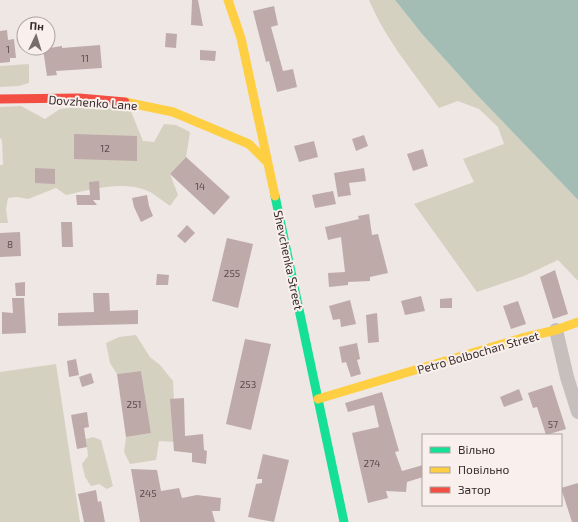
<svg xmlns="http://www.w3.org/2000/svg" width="578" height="522" font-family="'Exo 2',sans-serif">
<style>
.green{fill:#d4d1c0}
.water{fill:#a3bdb5}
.building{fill:#bfaaaa}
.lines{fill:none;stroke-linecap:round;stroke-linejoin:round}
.street{stroke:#c7bfbd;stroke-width:14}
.fast{stroke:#16e098;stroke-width:9}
.slow{stroke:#ffcf43;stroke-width:9}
.jam{stroke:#f24e42;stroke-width:9}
.labels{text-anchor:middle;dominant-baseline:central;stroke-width:4;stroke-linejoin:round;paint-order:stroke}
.number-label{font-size:10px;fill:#5a4c4c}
.street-label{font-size:12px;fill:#382c2c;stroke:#f9f0ed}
</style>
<rect width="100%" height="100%" fill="#eee7e4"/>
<path class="green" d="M369,0h26l27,34 54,60 102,106v81l-20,-21 -34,16 -47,16 -63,-88 60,-22 -11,-23 41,-15 -6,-17 -19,-18 -21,-8 -19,7c-26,-37 -52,-66 -70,-108z
M29,64v19l-10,3 -19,1v-21z
M21,106l24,13 15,-10 20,-2 50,2 13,32 11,1 10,-18 12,1 14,7 -4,25 -16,17 8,21 -8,11c-6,-4 -12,-9 -18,-13 -25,-14 -60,-4 -86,2l-10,-7 -28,11 -11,-2 -9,1 -2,11 2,14h-8v-58h3l-1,-25 -2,-2v-31z
M136,335l14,22 10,8 13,16 3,61 -17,-1 -3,19 -26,4 -6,-12 2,-15 25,-4 -10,-62 -24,3 -7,-11 -4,-20 13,-6z
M56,364l24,158h-80v-150z
M93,437l8,3 12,46 -6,3 -8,-5 -8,2 -6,-9 -3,-13 6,-8 -2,-17z"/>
<path class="water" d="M395,0h183v200l-102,-106 -54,-60z"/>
<path class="building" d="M192,0h6l5,26 -12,-1z
M274,6l4,19 -7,2 12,44 10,-2 4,18 -20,5 -8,-31 -3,1 -13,-51z
M7,30l1,10 6,-1 2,19h-6v4l-10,1v-32z
M166,33l11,1 -1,14 -11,-1z
M100,45l2,23 -46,3 1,4 -10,1 -4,-27 19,-3v2z
M200,50l16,1 -1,10 -15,-1z
M74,134l63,2v25l-63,-2z
M364,135l4,11 -12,5 -4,-12z
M314,141l4,16 -19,5 -5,-16z
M423,149l5,17 -15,5 -6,-17z
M186,157l44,40 -16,18 -44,-41z
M35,168l20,1v15l-20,-1z
M364,168l2,13 -17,2 2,12 -13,2 -4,-24z
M99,181l1,19h-7l4,5h-20l-1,-10h14l-1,-13z
M333,191l3,13 -21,4 -3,-13z
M147,195l2,11 4,10 -12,6 -7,-15 -2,-9z
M369,214l3,21 6,-1 10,39 -18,4v4l-22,1v3l-19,2 -1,-14 17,-1 -4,-35 -13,3 -3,-13 34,-8 -1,-3z
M61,222h11l1,25h-11z
M187,225l8,8 -10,10 -8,-7z
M20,232l1,24 -21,1v-24z
M227,238l26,6 -15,64 -26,-7z
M555,270l13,44 -15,5 -13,-42z
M157,274l12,1 -1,10h-12z
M25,282v14h-9l-1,-13z
M93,293h16l1,18 28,-1v14l-80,2v-13l36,-1z
M421,296l4,15 -20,4 -4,-14z
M12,298h12l2,35 -24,1v-22l11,1z
M452,298v10h-12v-9z
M350,300l6,24 -15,3 -1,-8 -7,1 -4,-14z
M518,301l8,23 -15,5 -8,-23z
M377,313l2,29 -11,1 -2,-28z
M245,339l26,5 -20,86 -25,-6z
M357,343l3,16 -3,1 4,14 -10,3 -5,-15 -4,1 -3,-16z
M76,359l3,16 -10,2 -2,-16z
M141,371l10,62 -25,4 -9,-63z
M91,373l3,10 -12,4 -3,-10z
M552,385l14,44 -20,6 -9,-28 -4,1 -5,-15z
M519,389l4,11 -19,7 -4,-10z
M382,392l17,59 -4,1 7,19 21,-6v12l-16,5 -1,10 -20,-1 2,7 -20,5 -16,-70 27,-6 -5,-22 -26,7 -3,-9z
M184,398l1,38 18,-2 1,16 3,1 -1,13 -14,-2v-9l-18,-2 -4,-52z
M87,412l2,15 -5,1 3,19 -10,2 -6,-34z
M263,454l26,6 -15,62 -26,-5 8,-33 6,-1v-4h-5z
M131,469l26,1 4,21 18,-3 3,10 15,-3 24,3 -1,13h-8l3,11h-75z
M578,483v39h-6l-11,-34z
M96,490l2,12 3,-1 4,21h-21l-6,-28z"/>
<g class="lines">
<path class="street" d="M556,330l11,47 11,35"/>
<path class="fast" d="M275,196l69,326"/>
<path class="slow" d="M228,0l13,38 34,158
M125,102l48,10 76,32 19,19
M318,399l204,-61 34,-8 22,-8"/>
<path class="jam" d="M0,99l79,-1 46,4"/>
</g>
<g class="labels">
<g class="number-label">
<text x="8" y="49">1</text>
<text x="85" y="58">11</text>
<text x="105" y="148">12</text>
<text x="200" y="186">14</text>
<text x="10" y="244">8</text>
<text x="232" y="273">255</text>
<text x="248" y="384">253</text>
<text x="134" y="404">251</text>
<text x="553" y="424">57</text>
<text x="372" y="463">274</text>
<text x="148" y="493">245</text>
</g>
<g class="street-label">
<text transform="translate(93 102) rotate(4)">Dovzhenko Lane</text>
<text transform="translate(289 260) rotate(78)">Shevchenka Street</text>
<text transform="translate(478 352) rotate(-16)">Petro Bolbochan Street</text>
</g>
</g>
<rect x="422" y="434" width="140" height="72" fill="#f9f0ed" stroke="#aca2a0"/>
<rect x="430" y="447" width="20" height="6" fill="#16e098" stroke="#aca2a0"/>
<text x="458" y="454" font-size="12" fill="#382c2c">Вільно</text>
<rect x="430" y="467" width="20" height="6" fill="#ffcf43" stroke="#aca2a0"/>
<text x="458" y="474" font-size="12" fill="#382c2c">Повільно</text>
<rect x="430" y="487" width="20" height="6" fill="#f24e42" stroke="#aca2a0"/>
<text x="458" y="494" font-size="12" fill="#382c2c">Затор</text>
<g transform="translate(36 36) rotate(4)"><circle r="19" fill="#f9f0ed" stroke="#aca2a0"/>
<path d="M0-3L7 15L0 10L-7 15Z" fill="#786d6c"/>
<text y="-6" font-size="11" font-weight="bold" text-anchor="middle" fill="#382c2c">Пн</text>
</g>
</svg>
